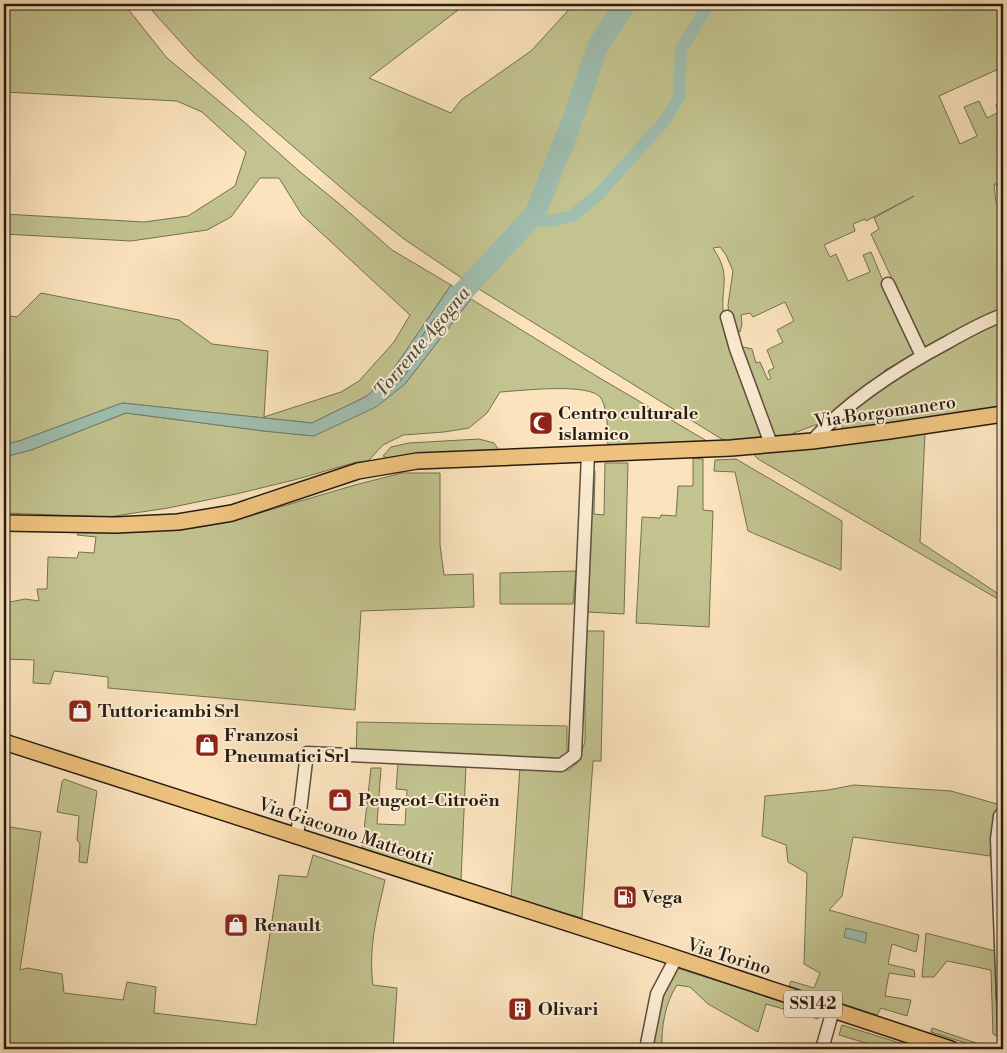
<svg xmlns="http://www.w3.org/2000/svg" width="1007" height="1053" font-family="'Libre Bodoni',serif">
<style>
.green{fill:#c2c38f;stroke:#747050;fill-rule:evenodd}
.water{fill:#9fbeb0;stroke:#6f7d71}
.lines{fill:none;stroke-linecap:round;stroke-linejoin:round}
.shore{stroke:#636d61;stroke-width:1}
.canal{stroke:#9fbeb0;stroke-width:12}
.river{stroke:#9fbeb0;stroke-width:21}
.minor-casing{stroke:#5c4e3d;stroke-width:15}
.major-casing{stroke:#271c12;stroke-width:18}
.minor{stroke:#fcedd4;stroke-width:12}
.major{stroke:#eec27e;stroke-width:15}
.labels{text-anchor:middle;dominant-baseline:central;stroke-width:4;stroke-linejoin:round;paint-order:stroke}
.shield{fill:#fcedd4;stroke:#675b4c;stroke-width:1}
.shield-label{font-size:16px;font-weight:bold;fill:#271c12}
.street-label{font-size:18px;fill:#271c12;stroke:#fcedd4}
.poi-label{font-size:18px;font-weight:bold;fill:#271c12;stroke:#fcedd4;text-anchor:start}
.water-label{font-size:19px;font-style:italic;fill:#515549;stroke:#fcedd4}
</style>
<rect width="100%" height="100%" fill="#fbe3bd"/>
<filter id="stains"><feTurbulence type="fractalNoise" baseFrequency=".004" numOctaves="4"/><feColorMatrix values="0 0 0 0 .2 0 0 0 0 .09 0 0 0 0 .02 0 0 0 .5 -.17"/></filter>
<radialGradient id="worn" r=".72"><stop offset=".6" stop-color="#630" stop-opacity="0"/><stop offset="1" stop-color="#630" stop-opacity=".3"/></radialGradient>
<path class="green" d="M4,4h120l43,54 76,63 56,50 43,35 50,44 59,35 -63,92 -21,19 -55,27 -190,-20 -100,37 -18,5v-130l13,2 24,-24 138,27 33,24 56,7 -4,66 77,-25 18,-11 35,-39 16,-27 -108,-100 -23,-37h-19l-29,39 -24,13 -76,11 -127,-7v-20l140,8 44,-6 47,-30 11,-34 -44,-40 -25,-11 -173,-9z
M146,4h320l-97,74 82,35 10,-13 70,-49 43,-47h429v63l-64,29 21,48 17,-8 -13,-29 15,-6 8,17 12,-6 -3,-7 7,-4v105l-3,-3 -4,-19h-2l2,19 7,7v102l-79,37 -39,21 -10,10 -52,42 -29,11 -8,5h-13l-34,-92 13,3 4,14 4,-1 8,18 3,-2 -3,-7 6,-3 -7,-18 16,-8 -6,-12 17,-9 -9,-19 -32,15 -3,-4 -9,2 1,9 -2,8 -6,-2 -5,-13 -1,-12 5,-34 -7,-16 -6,-8 -7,1c20,29 6,39 11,69l42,122 -38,4 -262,-162 -62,-42 -45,-36 -106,-91 -59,-55zM914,196l-40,22 5,11 -8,5 21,45 -8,4 -13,-31 -8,3 7,17 -22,9 -12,-27 -6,3 -6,-12 31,-14 -2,-7 12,-5 1,2z
M471,299l127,78 114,67 -104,3c-1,-15 1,-35 -7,-49 -11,-16 -82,-7 -101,-6l-13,21 -18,15 -25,4 -41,3 -20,10 -15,16 -11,1 -63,18 -58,14 -68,14 -60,9 -104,-4v-56l27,-7 95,-37 138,18 50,5 90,-51z
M1003,321v87l-111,17 -50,4v-9c34,-30 72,-55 112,-76 16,-9 32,-17 49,-23z
M925,433l-5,109 83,55v5l-245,-143 -5,-5z
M479,439l15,4 5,7 -110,9 -6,-3 8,-9 18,-4z
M693,458l10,1v51l10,1 -4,116 -73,-4 6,-106 18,1 1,-3 15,1 2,-30h15z
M736,459l106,62 -1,49 -93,-39 -13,-59 -21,-1 1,-11z
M605,463h23l-4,151 -36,-2 4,-141h3l-1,43 10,1z
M402,473h38v72l4,30 29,-1 1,33 -113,4 -6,99 -247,-22v-11l-54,-6 -4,13 -17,-1 1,-23 -30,-1v-59l6,2 15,-3 14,2 -2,-12h10l1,-32 29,1 2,-6 15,1 2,-16 -19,-2 2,-3h65l50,-4 35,-6 126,-37z
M576,571l-3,33h-73v-31z
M585,631h19l-3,130h-8l-11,157 -71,-21 9,-130 49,3 8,-7 8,-21z
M357,722l210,4v36l-211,-4z
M398,763l68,2 -5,115 -99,-32 9,-80h10l-4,56 28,1 2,-35 -11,-1z
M64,779l33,12 -10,72 -8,-1 1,-18 -3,-4 2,-24 -22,-4 5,-30z
M854,785l97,6 50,14c-8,16 -10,33 -11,51l-137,-19 -11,59 -13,14 90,25 -3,17 -24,-8 -4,20 26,6 1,7 -26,-4 -4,23 26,4 -4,16 -26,-8 -4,7 -88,-29 2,-5 23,7 6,-15 -16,-9 3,-91 -19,-11 -2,-17 -24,-9 3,-40 63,-6z
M4,826l37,6 -21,138 7,-2 35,6 2,19 59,7 4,-18 29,5 -2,26 102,12 23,-150 28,2 6,-22 72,25c-8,36 -17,67 -12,105l24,3 -4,61h-389z
M926,933l69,18 2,85 -4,-2 -2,-64 -44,-9 -13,16h-12z
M677,968l144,46 -3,5 -52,-15 -8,28 -50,-28 -18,-17 -13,-2c-12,18 -16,43 -15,64h-13l12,-54z
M842,1025l58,18 2,-2 28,8h-44l-47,-14z
M932,1028l59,20v1h-7l-53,-17z"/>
<path class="water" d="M451,285l20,14 -67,86 -28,22 -62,29 -50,-5 -138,-18 -95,37 -27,7v-12l18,-5 100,-37 190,20 55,-27 21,-19z
M846,928l21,5 -2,10 -21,-6z"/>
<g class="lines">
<path class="shore" d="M454,293l8,6v3l-62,79 -15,12h-3v-4l10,-9 59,-86z"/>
<path class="canal" d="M531,220l19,1 22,-5 28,-23 66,-74 13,-22 2,-48 28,-45"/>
<path class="river" d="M444,315l14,-18 77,-83 34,-85 29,-83 27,-42"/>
<g class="minor-casing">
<path id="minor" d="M888,284l34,72
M727,317l9,32 35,95
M812,441c38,-42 87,-73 136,-99 18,-10 35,-20 55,-27
M1003,813l-3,3 -3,23 6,159
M297,836l10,-83 254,12 14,-10 13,-301
M646,1049l11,-55 19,-36
M822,1049l11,-39"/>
</g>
<g class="major-casing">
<path id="major" d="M4,523l112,2 62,-3 54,-9 126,-42 59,-10 314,-13 81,-7 77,-10 114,-17
M4,742l654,210 293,97"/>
</g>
<use href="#minor" class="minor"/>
<use href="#major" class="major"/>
</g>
<defs>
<g id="mosque-square" transform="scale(1.25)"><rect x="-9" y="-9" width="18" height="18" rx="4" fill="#8f2418" stroke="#fcedd4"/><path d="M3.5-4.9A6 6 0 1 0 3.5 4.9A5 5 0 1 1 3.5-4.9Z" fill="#fff"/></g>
<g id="shop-square" transform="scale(1.25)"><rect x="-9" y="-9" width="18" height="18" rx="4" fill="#8f2418" stroke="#fcedd4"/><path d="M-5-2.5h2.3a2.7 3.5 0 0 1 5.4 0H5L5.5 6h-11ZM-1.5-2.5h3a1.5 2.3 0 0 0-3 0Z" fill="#fff"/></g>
<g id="fuel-square" transform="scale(1.25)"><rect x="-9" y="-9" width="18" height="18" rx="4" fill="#8f2418" stroke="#fcedd4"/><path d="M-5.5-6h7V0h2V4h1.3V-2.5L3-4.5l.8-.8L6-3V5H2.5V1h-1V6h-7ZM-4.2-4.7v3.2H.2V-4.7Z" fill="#fff"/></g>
<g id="building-square" transform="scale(1.25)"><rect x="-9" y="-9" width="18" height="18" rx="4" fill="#8f2418" stroke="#fcedd4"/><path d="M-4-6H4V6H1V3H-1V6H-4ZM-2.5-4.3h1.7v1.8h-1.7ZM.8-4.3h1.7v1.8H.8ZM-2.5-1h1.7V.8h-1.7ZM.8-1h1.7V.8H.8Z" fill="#fff"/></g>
</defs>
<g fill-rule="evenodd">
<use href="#mosque-square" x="541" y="423"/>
<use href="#shop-square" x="80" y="711"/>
<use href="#shop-square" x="207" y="745"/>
<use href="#shop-square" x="340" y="800"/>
<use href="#fuel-square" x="625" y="897"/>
<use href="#shop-square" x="236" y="925"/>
<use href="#building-square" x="520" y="1009"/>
</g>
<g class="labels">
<rect class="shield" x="784" y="990.5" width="58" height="27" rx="4"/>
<g class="shield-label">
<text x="813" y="1004">SS142</text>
</g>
<g class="street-label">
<text transform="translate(885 412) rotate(-8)">Via Borgomanero</text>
<text transform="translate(346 832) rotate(18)">Via Giacomo Matteotti</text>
<text transform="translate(729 957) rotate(17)">Via Torino</text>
</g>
<g class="poi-label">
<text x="558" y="413">Centro culturale<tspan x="558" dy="21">islamico</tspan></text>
<text x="98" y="711">Tuttoricambi Srl</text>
<text x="224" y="735">Franzosi<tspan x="224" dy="21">Pneumatici Srl</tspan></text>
<text x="358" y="800">Peugeot-Citroën</text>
<text x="642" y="897">Vega</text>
<text x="254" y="925">Renault</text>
<text x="538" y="1009">Olivari</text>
</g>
<g class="water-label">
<text transform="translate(422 342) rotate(-50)">Torrente Agogna</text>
</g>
</g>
<rect width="1007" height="1053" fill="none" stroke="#fbe3bd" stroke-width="20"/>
<rect x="5" y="5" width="997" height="1043" fill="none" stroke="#271c12" stroke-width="2.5"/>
<rect x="10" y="10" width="987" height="1033" fill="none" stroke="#271c12"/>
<rect width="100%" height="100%" filter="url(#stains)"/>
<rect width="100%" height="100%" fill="url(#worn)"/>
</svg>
